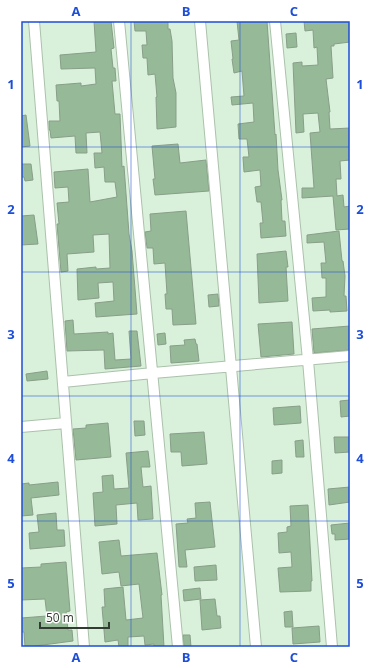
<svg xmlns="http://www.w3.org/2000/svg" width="371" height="668" font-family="'Open Sans',sans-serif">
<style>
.building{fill:#96b997;stroke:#889e89}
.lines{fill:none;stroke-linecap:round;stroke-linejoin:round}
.minor-casing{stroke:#abc1ab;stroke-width:12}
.minor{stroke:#fff;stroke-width:10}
.grid{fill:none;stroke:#1d4ed8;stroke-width:1;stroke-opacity:0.55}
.neatline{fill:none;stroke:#1d4ed8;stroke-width:1.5}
.grid-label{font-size:13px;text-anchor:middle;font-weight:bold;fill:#1d4ed8}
</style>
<rect width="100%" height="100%" fill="#d9f0da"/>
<path class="building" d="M94,21h17l3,27 -3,1 2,19h2l1,13h-4l3,33h5l2,53 2,-1 5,68 3,17 5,63 -41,3 -1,-14 19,-2 -1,-19 -15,1 1,15 -21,2 -1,-31 19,-2v2l14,-1 -1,-34 -16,1 1,17 -27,2 1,17 -7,1 -4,-48h2l-2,-21 12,-1 -1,-15 -13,1 -1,-16 34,-3 2,33 27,-5 -2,-15h-10l-1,-15 -9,1 -1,-15h8l-2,-21 -14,1 1,20h-11l-1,-17 -24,2 -1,-8h-1v-9h11l-1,-20h-2l-1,-16 25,-2v3l15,-2 -1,-16 -34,1 -1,-14 36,-3z
M134,21h34v8h2l2,12 1,37 3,15v34l-19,2 -1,-32h1l-2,-23 -7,1 -1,-17h-4l-1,-13h5l-1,-14h-11z
M237,21h30l8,114 1,-1 2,36 4,30h-1l1,21h3l1,15 -25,2 -1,-15h3l-2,-21h-4l-2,-15 6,-1 -1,-16 -16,2 -1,-15h6l-2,-18h-8l-1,-15 16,-2 -1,-19 -21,2 -1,-8 13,-1 -2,-25 -8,2 -2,-14h1l-2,-18 8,-1z
M304,21h46v21l-16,2v2h-3l2,32 -7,1 4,33h-1l1,17 20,-1v32l-10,1 1,18h-5l1,17 6,-1 1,12 6,-1v23l-14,1 -3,-34 -31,2v-10h12l-4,-55 10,-1 -2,-19 -15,1 1,18 -8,1 -3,-70 9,-1v4l16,-1 -1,-18 -3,1 -1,-18 -8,1z
M296,33l1,14 -10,1 -1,-14z
M26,115l4,31 -9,1v-31z
M178,144l2,19 26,-3 3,31 -54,4 -2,-16h2l-3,-33z
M21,164h10l2,16 -8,1 -1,-4h-3z
M186,211l10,113 -23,1 -1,-16h-6l-1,-15h2l-2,-31 -11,1 -1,-16h-6l-2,-16 6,-1 -1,-17z
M34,215l4,29 -17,1v-29z
M339,231l3,30h1l2,15 -1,20h2l1,15 -17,1v-2l-17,1 -1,-13 14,-1v-19h-4l-1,-15h5l-2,-21 -17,1v-8z
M286,251l2,16h-2l2,34 -29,2 -2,-49z
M218,294l1,12 -10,1 -1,-12z
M73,320l1,14 34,-2v2l5,-1 2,27 16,-1 -2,-28h8l4,35 -36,3 -1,-19 -37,1 -2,-30z
M292,322l2,32 -33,3 -3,-33z
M350,326v24l-36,3 -2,-24z
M165,333l1,11 -8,1 -1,-11z
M195,339l1,5h1l2,17 -28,2 -1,-17 15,-1 -1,-5z
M47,371l1,8 -21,2 -1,-7z
M350,400v16l-9,1 -1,-16z
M300,406l1,17 -27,2 -1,-17z
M134,421h10l1,14 -10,1z
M108,423l3,34 -35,3 -3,-31 13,-1v-3z
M204,432l3,32 -25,2 -1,-14h-10l-1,-18z
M334,437h16v15l-15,1z
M303,440l1,17h-8l-1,-16z
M148,451l2,16h-9l2,20 8,-1 2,33 -15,1 -1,-17 -21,2 1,19 -22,2 -2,-33 10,-1 -1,-16 11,-1 1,14 15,-1 -3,-35z
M282,460v13l-10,1v-13z
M58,482l1,13 -28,3 2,17 -12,1v-32l8,-1v2z
M350,487v15l-21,3 -1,-16z
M210,502l5,45 -30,3 2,17h-8l-3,-43 12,-1 -1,-4 9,-1 -1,-15z
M308,505l4,76h-1v10l-31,1 -2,-24 14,-1 -1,-15 -12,1 -1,-20 9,-1v-5l4,-1 -1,-20z
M56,513l1,17h7l1,16 -35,3 -1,-16 10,-1 -2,-17z
M350,523v16l-15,1v-6h-3l-1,-9z
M119,540l2,16 36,-3 5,42h-1l3,52h-10v-3l-9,1 -1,-9 -16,1v10h-9l-1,-7 -13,2 -3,-35h3l-1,-18 19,-2 3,33 17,-2 -4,-34 -18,2 -2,-14 -17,2 -3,-32z
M66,562l4,49 -4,1 2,18h4l1,11 -38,5 1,1h-11l-1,-15h-3v-14l26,-2 -2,-17 -24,1v-32l20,-1v-3z
M216,565l1,15 -22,1 -1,-14z
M200,588l1,11 -17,2 -1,-11z
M215,599l2,17h3l1,12 -19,2 -2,-30z
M292,611l1,16h-8l-1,-15z
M319,626l1,16 -27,2 -1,-16z
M183,635h7l1,12h-7z"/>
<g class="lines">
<g class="minor-casing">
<path id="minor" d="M34,21l50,626
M119,21l59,626
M200,21l56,626
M275,21l33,339 24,287
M63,382l90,-9 197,-17
M21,427l45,-4"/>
</g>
<use href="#minor" class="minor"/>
</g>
<path class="grid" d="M131,21v626M240,21v626M21,147h329M21,272h329M21,396h329M21,521h329"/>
<rect width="371" height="668" fill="none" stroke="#ffffff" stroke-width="44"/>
<path d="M40 622v6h69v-6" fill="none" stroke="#323b32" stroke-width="2"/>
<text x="46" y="622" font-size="12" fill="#323b32" stroke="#ffffff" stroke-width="3" paint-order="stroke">50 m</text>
<rect x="22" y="22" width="327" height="624" class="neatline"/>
<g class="grid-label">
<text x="76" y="16">A</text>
<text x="186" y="16">B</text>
<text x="294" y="16">C</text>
<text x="11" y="89">1</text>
<text x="360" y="89">1</text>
<text x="11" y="214">2</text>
<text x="360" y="214">2</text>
<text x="11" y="339">3</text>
<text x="360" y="339">3</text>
<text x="11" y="463">4</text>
<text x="360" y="463">4</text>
<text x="11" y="588">5</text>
<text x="360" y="588">5</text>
<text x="76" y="662">A</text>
<text x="186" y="662">B</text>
<text x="294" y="662">C</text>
</g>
</svg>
